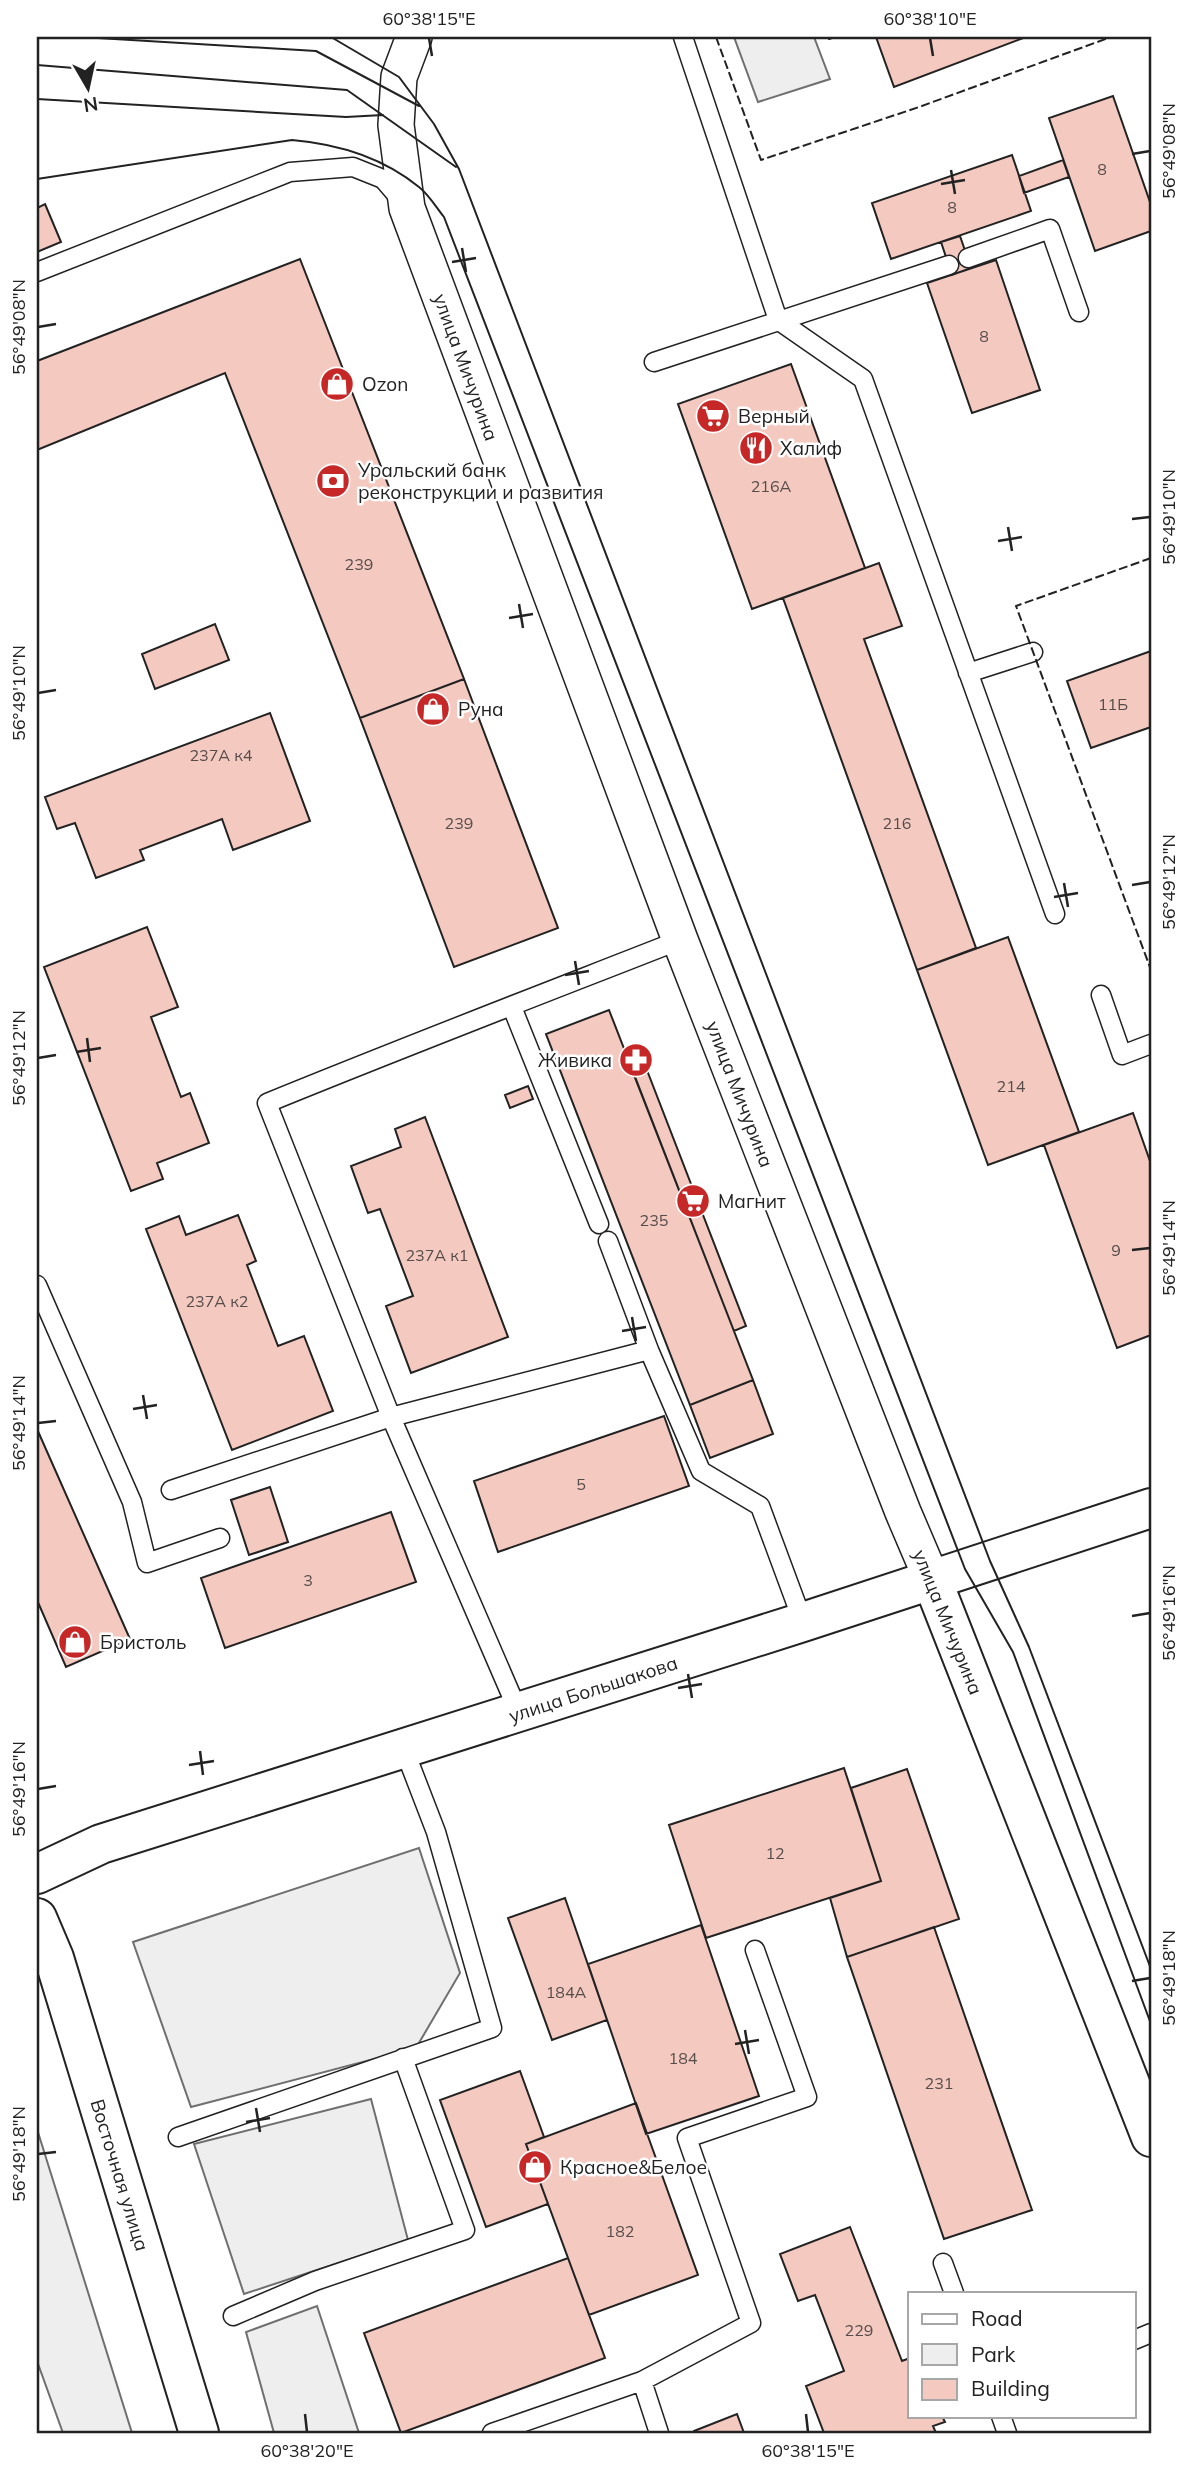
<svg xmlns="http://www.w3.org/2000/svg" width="1188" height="2470" font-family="Mulish,sans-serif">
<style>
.green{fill:#eee;stroke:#6f6f6f;stroke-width:2}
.building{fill:#f3c9c0;stroke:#222;stroke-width:2}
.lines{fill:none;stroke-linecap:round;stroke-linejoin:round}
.lane-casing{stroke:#222;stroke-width:21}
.street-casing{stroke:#222;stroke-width:38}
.secondary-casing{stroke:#222;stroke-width:42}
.primary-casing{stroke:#222;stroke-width:42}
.lane{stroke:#fff;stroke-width:18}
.street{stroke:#fff;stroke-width:35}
.secondary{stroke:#fff;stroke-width:38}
.primary{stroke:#fff;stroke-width:38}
.tram{stroke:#222;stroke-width:2}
.fence{stroke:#222;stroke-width:2;stroke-dasharray:9 3.5;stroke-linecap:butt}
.ticks{fill:none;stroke:#222;stroke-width:2.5}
.labels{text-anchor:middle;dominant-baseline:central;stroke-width:5;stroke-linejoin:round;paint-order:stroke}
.number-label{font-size:16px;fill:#564c4a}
.street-label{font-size:19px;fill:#222;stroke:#fff}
.poi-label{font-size:19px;fill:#222;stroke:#fff;text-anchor:start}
.neatline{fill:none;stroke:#222;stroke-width:2.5}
.ticks-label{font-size:18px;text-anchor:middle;fill:#222}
</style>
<rect width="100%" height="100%" fill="#fff"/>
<path class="green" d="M734,37h80l16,42 -72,23z
M419,1848l41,125 -44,75 -225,59 -58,-165z
M371,2099l37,141 -164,54 -50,-150z
M37,2129l95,304h-69l-26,-72z
M317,2306l42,127h-85l-28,-101z"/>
<path class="building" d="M876,37h150l-132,50z
M1113,96l38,109v26l-56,20 -46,-133z
M1012,155l19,56 -140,48 -19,-56z
M1063,160l6,17 -45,16 -5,-17z
M45,204l16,38 -24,10v-44z
M960,236l11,32 -19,7 -11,-33z
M300,259l164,420 -104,39 -135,-345 -188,77v-89z
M996,260l44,130 -68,23 -45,-130z
M791,364l74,204 -113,41 -74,-205z
M879,563l23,63 -38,13 112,309 -59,22 -134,-372z
M215,624l14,36 -74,29 -13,-35z
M1151,651v76l-60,21 -24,-67z
M464,679l94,249 -104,39 -94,-249z
M270,713l40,108 -77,29 -11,-31 -82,31 4,10 -48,18 -21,-55 -18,6 -12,-32z
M147,927l31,80 -27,10 30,80 9,-4 19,50 -52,20 6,16 -32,12 -87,-224z
M1008,937l71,195 -91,33 -71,-195z
M609,1010l144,370 -63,25 -144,-371z
M638,1047l108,279 -12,5 -109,-279z
M528,1086l5,13 -23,9 -5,-13z
M1133,1113l18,51v171l-34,13 -73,-203z
M425,1117l83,220 -97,36 -25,-67 27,-10 -33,-87 -12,4 -17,-47 50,-19 -6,-18z
M238,1215l18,46 -9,4 31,81 26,-10 29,75 -101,39 -86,-221 33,-13 7,19z
M753,1380l20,54 -63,24 -20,-53z
M664,1416l25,70 -191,66 -24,-71z
M37,1429l93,210 -64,28 -29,-67z
M270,1487l18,55 -39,13 -18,-55z
M391,1512l25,70 -191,66 -24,-70z
M844,1768l37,113 -175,57 -37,-113z
M907,1769l52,150 -112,38 -17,-59 51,-17 -30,-93z
M565,1898l42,122 -55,20 -44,-122z
M701,1925l58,171 -113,38 -58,-170z
M934,1927l98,283 -88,29 -97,-282z
M520,2071l24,66 -18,7 22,60 -62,23 -46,-127z
M636,2103l62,172 -109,40 -63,-171z
M850,2227l52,134 8,-3v58h32l3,6 -12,4 3,7h-112l-18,-47 38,-15 -29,-76 -17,6 -18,-47z
M568,2258l37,100 -204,75 -37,-100z
M737,2414l7,19h-50v-2z"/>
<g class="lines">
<g class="lane-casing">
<path id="lane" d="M683,37l95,283 85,59 192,535
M968,258l82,-29 29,83
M37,272l253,-100 63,-5 30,12 18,21
M654,362l295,-97
M968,673l65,-21
M1101,995l21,60 29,-11
M512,1007l87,217
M608,1241l41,109
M37,1285l95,217 15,61 73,-25
M171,1490l220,-73 258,-67 52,121 59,35 43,116
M519,1713l-128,-296 -124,-314c137,-56 275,-109 413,-163
M178,2137l314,-109 -56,-196 -32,-83
M943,2263l11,30
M233,2316l82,-35 150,-51 -62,-172
M1134,2340l17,-7
M642,2381l17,52
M1001,2416l6,17
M492,2433l150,-52 109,-58 -64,-185 120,-41 -52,-147"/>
</g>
<g class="street-casing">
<path id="street" d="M414,37l-15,40 -3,48 11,83 273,732 223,572 29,68"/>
</g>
<g class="secondary-casing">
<path id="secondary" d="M932,1580l219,557
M37,1874l64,-30 702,-222 348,-114"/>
</g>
<g class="primary-casing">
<path id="primary" d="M37,1918l17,40 145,475"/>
</g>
<use href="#lane" class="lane"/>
<use href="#street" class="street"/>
<use href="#secondary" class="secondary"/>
<use href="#primary" class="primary"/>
<path class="tram" d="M81,37l235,14 103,55
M331,37l68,40 35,47 25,45 531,1392 39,86 122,322
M37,65l310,25 109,77
M37,99l309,18 37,-2
M37,179l255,-39c47,4 90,17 127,47 10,8 17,20 25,30l521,1352 48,83 138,372"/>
<path class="fence" d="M716,37l45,123 158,-53 192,-70
M828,37l1,2 6,-2
M1151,558l-135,48 135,364"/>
</g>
<path class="ticks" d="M429,38l3,18M930,38l3,18M1132,154l18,-3M951,170l4,24M941,184l24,-4M462,248l4,24M452,262l24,-4M38,327l18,-3M1132,519l18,-2M1008,527l4,24M998,541l24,-4M519,604l4,24M509,618l24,-4M38,693l18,-3M1064,883l4,24M1132,885l18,-3M1054,897l24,-4M575,961l4,24M565,975l24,-4M87,1038l3,24M76,1052l25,-4M38,1058l18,-3M1132,1250l18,-2M632,1317l4,24M622,1331l24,-4M143,1395l4,24M133,1409l24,-4M38,1423l18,-2M1132,1616l18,-3M688,1674l4,24M678,1688l24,-4M200,1751l3,24M189,1765l25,-4M38,1789l18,-3M1132,1981l18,-3M745,2030l4,24M735,2044l24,-4M256,2108l4,24M246,2122l24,-4M38,2154l18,-2M305,2414l2,18M806,2414l2,18"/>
<defs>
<g id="shop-disc" transform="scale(1.75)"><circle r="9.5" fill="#c62828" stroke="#fff"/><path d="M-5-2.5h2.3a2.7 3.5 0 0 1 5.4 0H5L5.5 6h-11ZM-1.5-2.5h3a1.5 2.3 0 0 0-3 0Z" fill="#fff"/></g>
<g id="supermarket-disc" transform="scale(1.75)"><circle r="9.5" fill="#c62828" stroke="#fff"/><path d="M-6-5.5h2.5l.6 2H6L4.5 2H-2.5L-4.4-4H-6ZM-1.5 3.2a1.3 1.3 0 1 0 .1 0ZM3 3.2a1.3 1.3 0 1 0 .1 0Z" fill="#fff"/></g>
<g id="restaurant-disc" transform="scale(1.75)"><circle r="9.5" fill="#c62828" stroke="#fff"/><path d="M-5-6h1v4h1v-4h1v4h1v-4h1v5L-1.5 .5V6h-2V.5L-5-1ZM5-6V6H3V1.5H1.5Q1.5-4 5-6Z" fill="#fff"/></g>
<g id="bank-disc" transform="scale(1.75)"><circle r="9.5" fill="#c62828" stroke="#fff"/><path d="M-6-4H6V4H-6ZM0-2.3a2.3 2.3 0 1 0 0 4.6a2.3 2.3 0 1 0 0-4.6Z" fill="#fff"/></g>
<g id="pharmacy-disc" transform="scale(1.75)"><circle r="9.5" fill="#c62828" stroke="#fff"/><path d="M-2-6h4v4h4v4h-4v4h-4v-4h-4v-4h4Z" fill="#fff"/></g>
</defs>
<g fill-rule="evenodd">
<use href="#shop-disc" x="337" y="384"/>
<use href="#supermarket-disc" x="713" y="416"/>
<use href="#restaurant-disc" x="756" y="448"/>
<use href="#bank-disc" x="333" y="481"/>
<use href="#shop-disc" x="433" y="709"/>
<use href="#pharmacy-disc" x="636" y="1060"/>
<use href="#supermarket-disc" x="693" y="1201"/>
<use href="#shop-disc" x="75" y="1642"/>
<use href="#shop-disc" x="535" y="2167"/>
</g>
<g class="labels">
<g class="number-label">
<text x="1102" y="169">8</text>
<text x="952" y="207">8</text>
<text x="984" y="336">8</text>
<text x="771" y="486">216А</text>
<text x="359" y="564">239</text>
<text x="1113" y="704">11Б</text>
<text x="221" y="755">237А к4</text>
<text x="459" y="823">239</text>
<text x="897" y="823">216</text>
<text x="1011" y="1086">214</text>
<text x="654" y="1220">235</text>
<text x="1116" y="1250">9</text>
<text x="437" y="1255">237А к1</text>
<text x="217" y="1301">237А к2</text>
<text x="581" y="1484">5</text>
<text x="308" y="1580">3</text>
<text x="775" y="1853">12</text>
<text x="566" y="1992">184А</text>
<text x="683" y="2058">184</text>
<text x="939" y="2083">231</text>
<text x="620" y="2231">182</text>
<text x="859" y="2330">229</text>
</g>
<g class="street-label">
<text transform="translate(466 367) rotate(70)">улица Мичурина</text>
<text transform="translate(740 1094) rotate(69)">улица Мичурина</text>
<text transform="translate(948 1622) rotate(68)">улица Мичурина</text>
<text transform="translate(593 1689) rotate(-18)">улица Большакова</text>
<text transform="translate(120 2175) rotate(73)">Восточная улица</text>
</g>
<g class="poi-label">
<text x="362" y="384">Ozon</text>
<text x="738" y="416">Верный</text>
<text x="780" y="448">Халиф</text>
<text x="358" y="470">Уральский банк<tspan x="358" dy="22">реконструкции и развития</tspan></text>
<text x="458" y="709">Руна</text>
<text x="612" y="1060" text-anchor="end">Живика</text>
<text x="718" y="1201">Магнит</text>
<text x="100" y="1642">Бристоль</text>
<text x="560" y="2167">Красное&amp;Белое</text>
</g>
</g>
<rect width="1188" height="2470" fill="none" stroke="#ffffff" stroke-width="77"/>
<rect x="908" y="2292" width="228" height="126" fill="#ffffff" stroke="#a7a7a7" stroke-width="2"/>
<rect x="922" y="2314" width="35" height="10" fill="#ffffff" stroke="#a7a7a7" stroke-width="2"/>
<text x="971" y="2326" font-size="21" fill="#222222">Road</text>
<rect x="922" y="2344" width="35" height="21" fill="#eeeeee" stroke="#a7a7a7" stroke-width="2"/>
<text x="971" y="2362" font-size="21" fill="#222222">Park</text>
<rect x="922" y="2379" width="35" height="21" fill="#f3c9c0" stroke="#a7a7a7" stroke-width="2"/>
<text x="971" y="2396" font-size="21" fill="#222222">Building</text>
<g transform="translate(88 88) rotate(171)" stroke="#ffffff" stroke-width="5" paint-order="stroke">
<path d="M0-5L12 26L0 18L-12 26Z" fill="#222222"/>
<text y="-10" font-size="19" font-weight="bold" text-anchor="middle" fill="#222222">N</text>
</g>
<rect x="38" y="38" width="1112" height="2394" class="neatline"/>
<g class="ticks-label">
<text x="429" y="25">60°38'15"E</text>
<text x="930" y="25">60°38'10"E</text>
<text transform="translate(1169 151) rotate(-90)" y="6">56°49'08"N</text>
<text transform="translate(19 327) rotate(-90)" y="6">56°49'08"N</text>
<text transform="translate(1169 517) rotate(-90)" y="6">56°49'10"N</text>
<text transform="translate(19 693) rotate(-90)" y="6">56°49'10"N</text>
<text transform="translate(1169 882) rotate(-90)" y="6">56°49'12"N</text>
<text transform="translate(19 1058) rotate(-90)" y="6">56°49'12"N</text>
<text transform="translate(1169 1248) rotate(-90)" y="6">56°49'14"N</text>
<text transform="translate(19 1423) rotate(-90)" y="6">56°49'14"N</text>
<text transform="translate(1169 1613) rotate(-90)" y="6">56°49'16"N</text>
<text transform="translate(19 1789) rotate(-90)" y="6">56°49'16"N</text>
<text transform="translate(1169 1978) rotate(-90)" y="6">56°49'18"N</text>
<text transform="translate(19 2154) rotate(-90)" y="6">56°49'18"N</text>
<text x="307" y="2457">60°38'20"E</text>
<text x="808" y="2457">60°38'15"E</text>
</g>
</svg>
